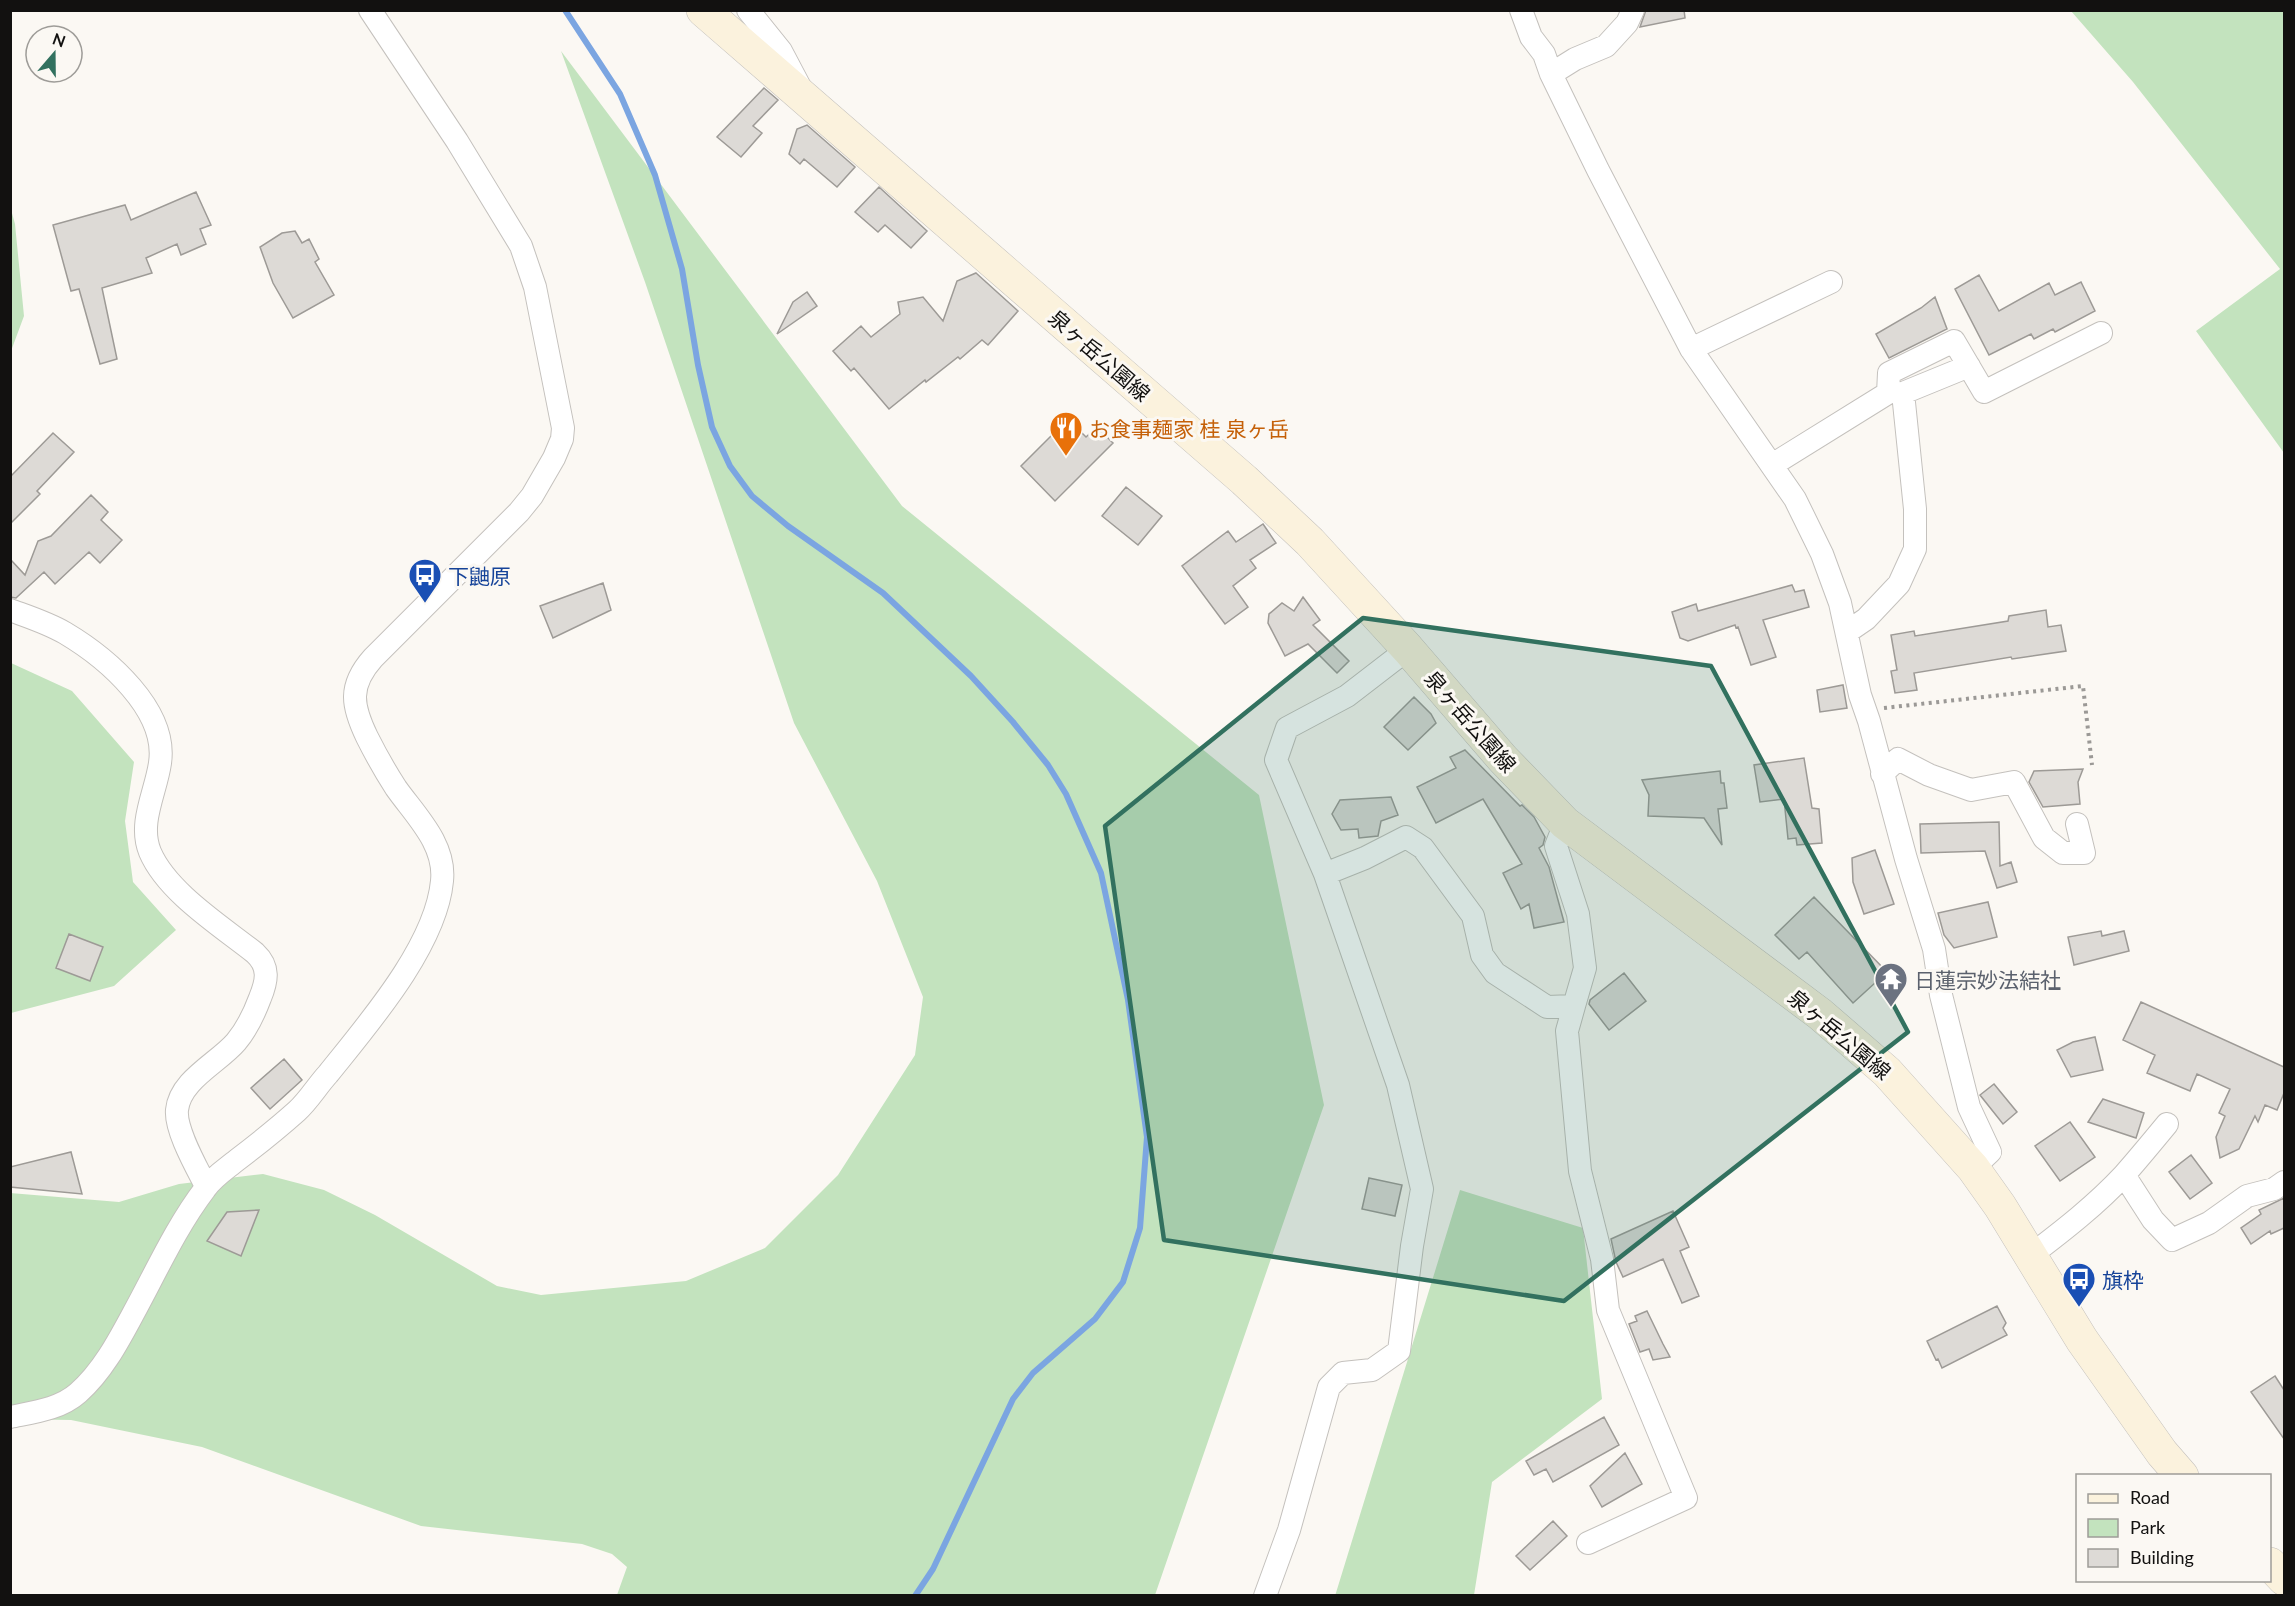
<svg xmlns="http://www.w3.org/2000/svg" width="2295" height="1606" font-family="Lato,'Noto Sans JP',sans-serif">
<style>
.green{fill:#c3e3be}
.lines{fill:none;stroke-linecap:round;stroke-linejoin:round}
.stream{stroke:#7ba5e1;stroke-width:6}
.building{fill:#dddad6;stroke:#9d9a96;stroke-width:1.5}
.street-casing{stroke:#c4c1bd;stroke-width:24}
.secondary-casing{stroke:#c4c1bd;stroke-width:34}
.path{stroke:#9b9996;stroke-width:4;stroke-dasharray:3 4.5;stroke-linecap:butt}
.street{stroke:#fff;stroke-width:22}
.secondary{stroke:#fbf2dd;stroke-width:33}
.marked{fill:#32715f;fill-opacity:0.2;stroke:#32715f;stroke-width:4.5;stroke-linejoin:round}
.labels{text-anchor:middle;dominant-baseline:central;stroke-width:6;stroke-linejoin:round;paint-order:stroke}
.street-label{font-size:21px;fill:#121110;stroke:#fbf8f3}
.food-label{font-size:21px;fill:#c56008;stroke:#fbf8f3;text-anchor:start}
.transit-label{font-size:21px;fill:#164399;stroke:#fbf8f3;text-anchor:start}
.worship-label{font-size:21px;fill:#5b616d;stroke:#fbf8f3;text-anchor:start}
</style>
<rect width="100%" height="100%" fill="#fbf8f3"/>
<path class="green" d="M2071,11h213v442l-88,-122 84,-62 -147,-187z
M561,51l341,455 357,289 65,310 -169,490h-538l10,-28 -15,-13 -30,-10 -161,-18 -219,-79 -131,-27 -60,-1 -1,-226 109,9 60,-18 84,-10 61,16 51,25 122,71 44,9 145,-14 79,-33 73,-73 77,-120 8,-58 -46,-116 -83,-158 -149,-441z
M10,206l5,18 9,92 -13,35z
M11,663l61,28 62,71 -9,59 8,61 43,48 -62,56 -103,27z
M1460,1190l123,38 19,171 -110,83 -18,113 -139,1z"/>
<g class="lines">
<path class="stream" d="M565,10l55,84 35,81 27,94 16,96 14,62 18,39 22,30 36,30 95,67 88,83 42,46 35,43 18,29 35,79 27,127 19,137 -7,91 -17,54 -28,37 -62,54 -20,26 -80,170 -18,27"/>
</g>
<path class="building" d="M1646,10h38l1,8 -45,9z
M764,88l14,12 -25,26 9,7 -21,24 -24,-20z
M807,125l48,42 -18,20 -33,-28 -4,5 -11,-10 8,-25z
M879,187l48,44 -16,17 -26,-23 -7,7 -23,-20z
M196,192l15,33 -11,4 6,15 -25,11 -4,-11 -31,14 6,15 -50,15 15,71 -17,5 -21,-75 -8,2 -18,-66 72,-20 6,15z
M295,231l7,12 7,-4 10,20 -4,3 19,33 -41,23 -20,-35 -13,-36 22,-14z
M976,273l42,38 -30,34 -6,-5 -22,19 -2,-2 -32,25 -1,-2 -36,29 -35,-41 -3,3 -18,-20 28,-25 10,11 29,-23 -2,-12 25,-5 20,24 14,-40z
M1979,275l20,36 50,-28 6,12 26,-13 14,29 -40,21 -2,-3 -19,10 -3,-5 -42,21 -34,-66z
M807,292l10,14 -40,28 16,-32z
M1935,297l12,32 -58,29 -13,-24 45,-26z
M1068,419l18,18 11,-10 16,16 -58,58 -34,-35z
M53,433l21,19 -37,39 3,3 -30,30v-47z
M1126,487l36,29 -24,29 -36,-29z
M91,495l17,17 -7,8 21,20 -22,23 -11,-11 -34,32 -11,-12 -28,26 -6,-1v-38l15,16 13,-34 13,-5z
M1263,524l13,19 -26,17 6,8 -23,18 15,21 -23,17 -43,-58 46,-35 8,11z
M603,583l8,27 -58,28 -13,-32z
M1792,585l3,7 9,-2 5,17 -46,13 13,37 -25,8 -13,-38 -2,1 -1,-3 -47,16 -8,-3 -8,-26 24,-8 2,7z
M1303,597l17,23 -7,5 36,36 -12,12 -29,-29 -23,12 -17,-33 1,-9 13,-11 12,8z
M2046,610l2,17 13,-2 5,26 -54,8 -1,-2 -97,16 3,17 -22,3 -4,-22 6,-1 -6,-35 23,-4 1,5 93,-15 1,-5z
M1843,685l4,23 -27,4 -3,-22z
M1414,697l17,17 5,9 -28,27 -24,-23z
M1465,750l55,56 2,-1 12,12 11,20 -2,8 -4,3 10,19 15,55 -30,6 -5,-24 -8,5 -18,-36 19,-9 -39,-65 -47,24 -19,-36 39,-19 -6,-11z
M1804,758l8,50 7,1 3,34 -25,2 -1,-7 -8,1 -4,-40 -24,3 -6,-37z
M2083,769l-5,13 2,22 -37,3 -14,-25 5,-11z
M1720,771l1,12h3l3,25 -9,1 4,36 -18,-27 -56,-2 1,-21 -7,-15z
M1391,797l7,18 -17,6 -3,15 -19,2 -1,-9 -17,1 -9,-16 8,-14z
M1999,822l1,44 11,-4 6,20 -20,6 -12,-37 -64,2 -1,-29z
M1875,850l19,54 -30,10 -11,-32 -1,-24z
M1814,897l73,75 -34,31 -46,-51 -8,7 -24,-24z
M1988,902l9,35 -43,11 -10,-13 -6,-22z
M2101,931l1,5 22,-5 5,20 -55,14 -6,-28z
M69,934l34,13 -13,34 -34,-13z
M1624,973l22,28 -37,29 -20,-26 1,-4z
M2141,1002l143,65v26l-7,17 -12,-5 -7,17 -3,-6 -16,33 -19,9 -4,-21 9,-21 -6,-3 11,-24 -33,-15 -7,17 -43,-18 8,-18 -32,-15z
M2095,1037l8,33 -32,7 -14,-27 16,-8z
M284,1059l18,21 -32,29 -19,-21z
M1994,1084l23,28 -14,12 -23,-29z
M2103,1099l41,14 -8,25 -48,-16z
M2070,1122l25,35 -35,24 -25,-35z
M71,1152l11,42 -72,-7v-20z
M2191,1155l21,28 -22,16 -21,-27z
M1369,1178l33,7 -7,31 -33,-7z
M2284,1198v30l-13,6 -1,-3 -19,13 -10,-16 20,-14 -2,-4z
M259,1210l-18,46 -34,-15 20,-29z
M1673,1211l16,36 -9,4 19,45 -17,7 -19,-44 -40,18 -7,-15 -5,-23z
M1997,1306l9,17 -3,5 4,7 -65,33 -4,-9 -2,1 -9,-19z
M1647,1311l16,33 7,13 -17,3 -4,-11 -9,3 -11,-28 8,-3 -2,-5z
M2275,1376l9,14v49l-33,-47z
M1604,1417l15,28 -66,37 -7,-13 -12,6 -8,-14z
M1625,1453l17,31 -40,23 -12,-21z
M1553,1521l14,15 -37,34 -14,-14z"/>
<g class="lines">
<g class="street-casing">
<path id="street" d="M748,10l33,41 19,36
M1521,10l10,27 13,17 7,20 47,96 93,179 104,150 27,55 18,49 20,92 9,26 37,138 28,90 7,46 28,112 21,45 -17,16
M1551,74l24,-15 31,-13 21,-23 6,-13
M1691,349l140,-67
M1772,465l116,-72 1,-20 65,-32 30,51 117,-59
M10,610c19,7 38,13 55,23 42,25 103,77 95,130 -4,29 -22,60 -10,89 17,40 71,74 105,101 15,14 12,28 5,45 -6,16 -13,31 -24,44 -18,21 -56,38 -59,68 -2,20 20,58 29,76
M1847,632l19,-13 33,-35 16,-35v-40l-12,-116 66,-27
M1882,774l16,-15 31,16 42,15 43,-8 30,56 19,15h21l-7,-29
M1325,874l40,-16 41,-21 17,11 50,68 9,39 13,18 52,34 27,-1 11,-38 -7,-54 -22,-68 9,-23
M1574,1006l-7,25 13,140 22,88 6,51 78,188 -98,45
M2124,1175l29,45 19,20 37,-17 38,-27 27,-7 10,-7
M2031,1255c33,-25 65,-50 93,-80 15,-17 29,-34 43,-51
M10,1417c24,-5 50,-8 68,-24 24,-21 40,-51 55,-79 23,-42 43,-87 72,-125 8,-12 21,-20 32,-29 21,-16 41,-32 60,-49 12,-11 20,-25 31,-37 40,-50 108,-128 114,-193 4,-37 -27,-66 -46,-93 -11,-17 -20,-33 -29,-51 -15,-31 -19,-51 6,-79l146,-146 13,-16 22,-38 8,-19 1,-11 -28,-141 -14,-41 -64,-105 -87,-131
M1265,1596l24,-66 40,-143 14,-14 29,-3 27,-19 13,-105 10,-57 -24,-104 -73,-211 -49,-114 11,-32 60,-32 61,-47"/>
</g>
<g class="secondary-casing">
<path id="secondary" d="M703,10l541,470 66,62 98,107 95,110 62,64 255,191 67,58 86,96 27,38 82,134 80,113 20,23
M2270,1564l14,15"/>
</g>
<path class="path" d="M1884,708l199,-22 9,79"/>
<use href="#street" class="street"/>
<use href="#secondary" class="secondary"/>
</g>
<path class="marked" d="M1363,618l348,48 197,366 -344,269 -400,-61 -59,-414z"/>
<defs>
<g id="restaurant-pin" transform="scale(1.725)"><path d="M0 17L-7.5 6A9.5 9.5 0 1 1 7.5 6Z" fill="#e8710a" stroke="#fbf8f3"/><path d="M-5-6h1v4h1v-4h1v4h1v-4h1v5L-1.5 .5V6h-2V.5L-5-1ZM5-6V6H3V1.5H1.5Q1.5-4 5-6Z" fill="#fff"/></g>
<g id="bus-pin" transform="scale(1.725)"><path d="M0 17L-7.5 6A9.5 9.5 0 1 1 7.5 6Z" fill="#1a4fb4" stroke="#fbf8f3"/><path d="M-5-6H5V4H4V6H2V4H-2V6H-4V4H-5ZM-3.5-4V0h7V-4ZM-3.5 1.2v1.5H-2V1.2ZM2 1.2v1.5H3.5V1.2Z" fill="#fff"/></g>
<g id="temple-pin" transform="scale(1.725)"><path d="M0 17L-7.5 6A9.5 9.5 0 1 1 7.5 6Z" fill="#6b7280" stroke="#fbf8f3"/><path d="M0-6L5-2H3V0L6.5 2.5H4V6H1.5V3h-3V6H-4V2.5H-6.5L-3 0V-2H-5Z" fill="#fff"/></g>
</defs>
<g fill-rule="evenodd">
<use href="#restaurant-pin" x="1066" y="428"/>
<use href="#bus-pin" x="425" y="575"/>
<use href="#temple-pin" x="1891" y="979"/>
<use href="#bus-pin" x="2079" y="1279"/>
</g>
<g class="labels">
<g class="street-label">
<text transform="translate(1100 355) rotate(41)">泉ヶ岳公園線</text>
<text transform="translate(1471 721) rotate(49)">泉ヶ岳公園線</text>
<text transform="translate(1840 1034) rotate(40)">泉ヶ岳公園線</text>
</g>
<g class="food-label">
<text x="1089" y="428">お食事麺家 桂 泉ヶ岳</text>
</g>
<g class="transit-label">
<text x="448" y="575">下鼬原</text>
<text x="2102" y="1279">旗枠</text>
</g>
<g class="worship-label">
<text x="1914" y="979">日蓮宗妙法結社</text>
</g>
</g>
<rect width="2295" height="1606" fill="none" stroke="#121110" stroke-width="24"/>
<rect x="2076" y="1474" width="195" height="108" fill="#fbf8f3" stroke="#9e9c98" stroke-width="1.5"/>
<rect x="2088" y="1494" width="30" height="9" fill="#fbf2dd" stroke="#9e9c98" stroke-width="1.5"/>
<text x="2130" y="1504" font-size="18" fill="#121110">Road</text>
<rect x="2088" y="1519" width="30" height="18" fill="#c3e3be" stroke="#9e9c98" stroke-width="1.5"/>
<text x="2130" y="1534" font-size="18" fill="#121110">Park</text>
<rect x="2088" y="1549" width="30" height="18" fill="#dddad6" stroke="#9e9c98" stroke-width="1.5"/>
<text x="2130" y="1564" font-size="18" fill="#121110">Building</text>
<g transform="translate(54 54) rotate(20)"><circle r="28" fill="#fbf8f3" stroke="#9e9c98" stroke-width="1.5"/>
<path d="M0-4.5L10 22L0 15L-10 22Z" fill="#32715f"/>
<text y="-9" font-size="16" font-weight="bold" text-anchor="middle" fill="#121110">N</text>
</g>
</svg>
